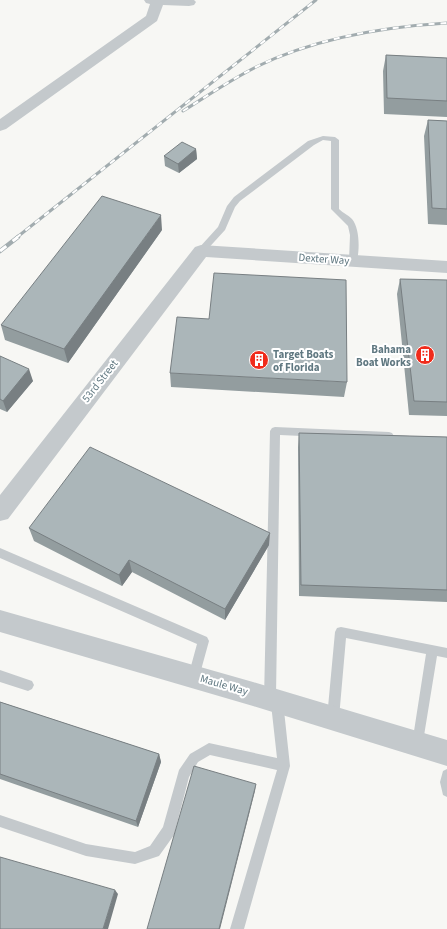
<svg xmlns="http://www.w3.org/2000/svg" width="447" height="929" font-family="'Source Sans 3',sans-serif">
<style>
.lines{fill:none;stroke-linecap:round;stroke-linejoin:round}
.lane{fill:#c4c9cc;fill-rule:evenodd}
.street{fill:#c4c9cc;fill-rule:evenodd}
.rail-far1-casing{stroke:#a2acaf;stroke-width:3}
.rail-casing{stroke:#a2acaf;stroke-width:4.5}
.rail-far1{stroke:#fff;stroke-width:2;stroke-dasharray:6;stroke-linecap:butt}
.rail{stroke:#fff;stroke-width:3;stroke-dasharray:8;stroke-linecap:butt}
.wall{fill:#939d9f}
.shaded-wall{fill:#787f82}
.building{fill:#abb6b9;stroke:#787f82}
.labels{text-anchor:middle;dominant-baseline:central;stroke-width:4;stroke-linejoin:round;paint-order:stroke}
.street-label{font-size:11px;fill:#607881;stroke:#fff}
.poi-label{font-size:11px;font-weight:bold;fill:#607881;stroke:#fff;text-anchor:end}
</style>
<rect width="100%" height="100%" fill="#f7f7f4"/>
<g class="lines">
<path class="lane" d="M323,136l12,1 4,3v69c4,4 9,6 13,10 8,9 8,34 4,44h-6l-1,-2 1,-26 -2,-9 -17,-17v-68l-8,-1 -9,5 -74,56 -5,6 -10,23 -21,23h-6l-1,-2 1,-2 20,-22 9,-21 7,-9 74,-56z
M275,427l114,5 3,1 2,3 -2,3 -3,1 -109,-5 -4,261 5,1 2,4 7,65 -46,163h-14l47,-159 -67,-15 -12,7 -9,15 -15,58 -15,21 -24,8 -49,-8 -86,-29v-12l86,29 49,8 15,-6 13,-19 16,-57 11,-16 19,-11 68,15 -6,-54 -5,-1 -2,-4 6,-268 2,-3z
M0,548l207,89 2,4 -11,40 -4,2 -4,-2 -2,-4 9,-33 -197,-86z
M341,627l106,21v10l-10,-2 -15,92 -4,2 -4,-2 -2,-4 14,-90 -80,-16 -7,80 -2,4 -4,2 -4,-2 -2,-4 8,-86 2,-4z
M0,670l32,11 2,4 -2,4 -4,2 -28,-9z
M447,769v28l-4,-2 -3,-13 3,-11z"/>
<path class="street" d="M144,0h50l2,2 -2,3 -5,1 -26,-1 -6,16 -151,108 -6,2v-12l146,-103 4,-12 -4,-1z
M201,245l246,16v12l-241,-16 -198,262 -8,2v-26l195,-248z
M0,610l253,72 194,58v26l-194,-60 -253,-74z"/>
<g class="rail-far1-casing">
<path id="rail-far1" d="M183,111c24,-15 47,-31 73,-44 59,-29 126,-40 191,-44
M16,238l300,-238"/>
</g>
<g class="rail-casing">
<path id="rail" d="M0,251l18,-14"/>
</g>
<use href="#rail-far1" class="rail-far1"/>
<use href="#rail" class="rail"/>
</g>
<path class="wall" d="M386,55l61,3v59l-63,-3 -1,-43z
M428,120l19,1v104l-19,-1 -4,-88z
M196,149l1,10 -18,14 -14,-7 -1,-10z
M162,230l-94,133 -63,-23 -4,-15z
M400,279l47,1v136l-38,-1 -12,-121z
M0,356l33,25 -26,31 -7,-3z
M170,373l177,9 -3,15 -173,-10z
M299,433l148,4v165l-148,-6 -1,-149z
M29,528l240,17 -44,75 -93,-48 -10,14 -88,-45z
M0,702l159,52 2,8 -23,65 -138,-48z"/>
<path class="shaded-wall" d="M196,149l1,10 -18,14 -1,-9z
M161,215l1,15 -94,133 -4,-14z
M29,369l4,12 -26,31 -4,-11z
M270,533l-1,12 -44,75v-11z
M129,560l3,12 -10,14 -3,-11z
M159,754l2,8 -23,65 -2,-6z
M256,784l-1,7 -35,138h-1z
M115,890l3,4 -10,35h-5z"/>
<path class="building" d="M386,55l61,3v43l-60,-3z
M428,120l19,1v88l-15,-1z
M182,142l14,7 -18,15 -14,-8z
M102,196l59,19 -97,134 -63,-24z
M214,273l132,7 1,102 -177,-9 7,-56 32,2z
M400,279l47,1v122l-33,-1z
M0,356l29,13 -26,32 -3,-2z
M299,433l148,4v153l-146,-5z
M90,447l180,86 -45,76 -96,-49 -10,15 -90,-47z
M0,702l159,52 -23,67 -136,-47z
M194,766l62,18 -37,145h-72z
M0,857l115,33 -12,39h-103z"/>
<defs>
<g id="building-disc" transform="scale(1)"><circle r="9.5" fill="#f02b1b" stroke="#fff"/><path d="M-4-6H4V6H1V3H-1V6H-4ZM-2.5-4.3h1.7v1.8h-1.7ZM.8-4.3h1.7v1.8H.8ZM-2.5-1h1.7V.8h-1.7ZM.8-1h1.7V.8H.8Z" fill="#fff"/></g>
</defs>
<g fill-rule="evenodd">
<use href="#building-disc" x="425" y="355"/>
<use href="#building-disc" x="259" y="360"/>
</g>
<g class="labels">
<g class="street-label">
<text transform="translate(324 259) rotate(4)">Dexter Way</text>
<text transform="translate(100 381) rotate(-52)">53rd Street</text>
<text transform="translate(224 685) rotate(16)">Maule Way</text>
</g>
<g class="poi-label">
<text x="411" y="349">Bahama<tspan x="411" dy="13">Boat Works</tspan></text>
<text x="273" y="354" text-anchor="start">Target Boats<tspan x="273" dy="13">of Florida</tspan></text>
</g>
</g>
</svg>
